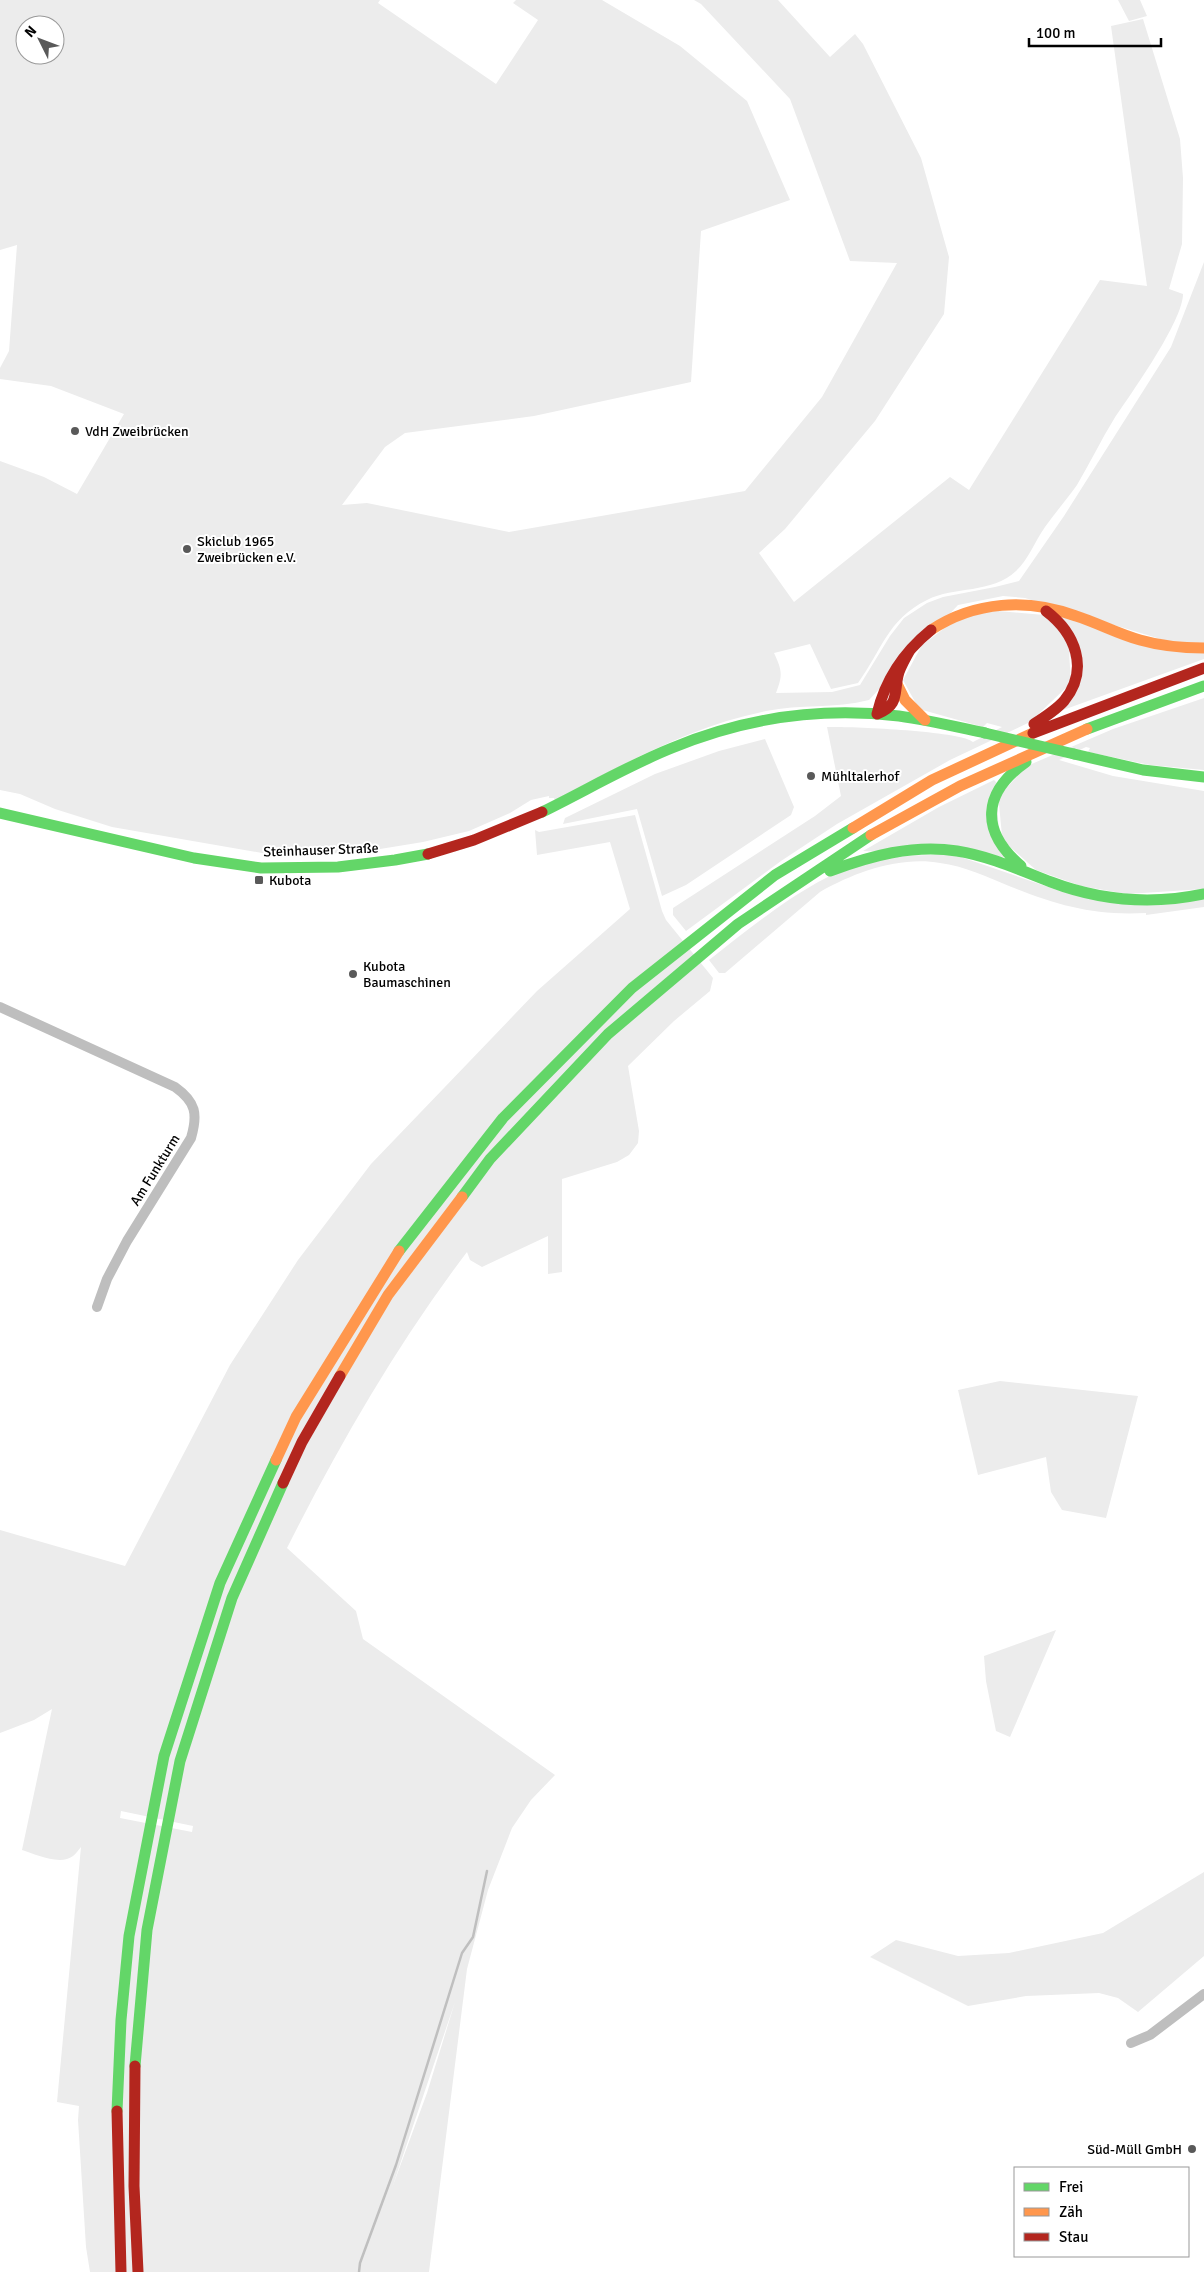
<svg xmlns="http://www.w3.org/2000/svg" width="1204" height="2272" font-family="Signika,sans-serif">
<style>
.green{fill:#ececec;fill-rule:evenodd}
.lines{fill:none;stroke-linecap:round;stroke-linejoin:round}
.stream{stroke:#bfbfbf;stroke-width:2.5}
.street{stroke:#bebebe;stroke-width:10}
.fast{stroke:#63d668;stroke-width:11}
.slow{stroke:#ff974d;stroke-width:11}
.jam{stroke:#b3261e;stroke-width:11}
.fast-bridge{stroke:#63d668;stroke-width:11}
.poi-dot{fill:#595959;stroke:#fff;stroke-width:2}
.labels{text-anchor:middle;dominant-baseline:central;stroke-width:4;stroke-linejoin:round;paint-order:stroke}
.poi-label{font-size:14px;fill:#000;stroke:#fff;text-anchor:start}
.street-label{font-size:14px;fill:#000;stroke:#fff}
</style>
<rect width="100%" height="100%" fill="#fff"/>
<path class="green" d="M0,0h380l-2,3 118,81 42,-64 -25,-17 3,-3h86l78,46 67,55 43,99 -89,31 -10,151 -157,34 -129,17 -20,14 -43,58 25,-2 142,29 236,-41 77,-94 75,-134 -47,-2 -60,-162 -89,-95 -7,-4h84l52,57 25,-23 8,10 58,114 28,99 -5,57 -69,107 -90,108 -26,24 35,49 156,-125 19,13 131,-210 47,6 -36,-260 32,-7 37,120 3,39 -1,66 -13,45 14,5c0,27 -52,100 -69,125 -13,21 -24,44 -37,66 -10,14 -22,28 -32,42 -10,14 -17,33 -29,44 -24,23 -62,15 -89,29 -40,20 -45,50 -69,83l-27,6 -21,-45 -36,9c8,17 9,22 2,40l56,-1 28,-7 30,-49 14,-18 23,-15 16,-6 52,-10 24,-6 45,-65 107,-169 33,-85v381l-37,-2 -142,-43 -22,-2 -45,9 -89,95c-34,9 -69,4 -103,11 -79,16 -141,53 -211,89l-1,-2h-5v-2l-18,4 -21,13 -41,18 -46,11 -49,8 -47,4 -35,-2 -30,1 -150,-26 -57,-18 -35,-15 -20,-4v-329l44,16 33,17 47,-80 -73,-28 -51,-7v-11l9,-17 8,-106 -17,5zM25,25h30v30h-30z
M1118,0h22l7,16 -18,5z
M987,610l57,5 24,21 3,47 -41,39 -80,38 -113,64 -56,37 -95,70 -13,-16v-7l142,-92 26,-20 -14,-69c21,-1 136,4 146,15l29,-15 -15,-4 -4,4 -64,-18 -16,-29 19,-35 28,-21z
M1061,615l143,37v7l-141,51 14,-23z
M1204,698v72l-54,-5 -62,-13 2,-4 -4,-1 -27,13 54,16 91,15v98l-77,5 -46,-8 -45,-16 -37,-33 -2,-39 30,-32 86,-37z
M765,739l29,68 -3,8 -105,70 -24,11 -25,-87 -74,15 2,-6 90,-44 64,-23z
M994,780l3,3 7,74 -141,-6 76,-44z
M635,815l27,96 4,9 47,58 -3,13 -36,30 -46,45 11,65 -1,12 -9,12 -12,7 -55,17v93l-14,2v-38l-66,31 -12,-7 -3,-8c-70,92 -128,193 -180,296l69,63 7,28 192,136 -24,25 -19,28 -24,62 -21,79 -38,303h-339l-4,-25 -8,-127 1,-14 -22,-4 24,-255c-2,2 -5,7 -8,9 -13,10 -38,-2 -51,-6l30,-141 -18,11 -34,13v-203l125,36 105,-201 68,-105 73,-96 166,-173 93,-82 -20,-67 -73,13 -2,-25 4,2zM121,1811l72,15 -1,6 -72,-14zM455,2002l-28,91 -35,95z
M952,854l108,37 144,9v7l-58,8v-2c-52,3 -90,-8 -137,-27 -22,-9 -45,-20 -69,-23 -40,-7 -85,9 -120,29l-95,81h-6l-10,-13c48,-37 106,-87 167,-101 21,-5 53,-3 76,-5z
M1000,1381l138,15 -32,122 -44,-8 -11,-18 -5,-35 -68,18 -20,-85z
M1056,1630l-46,107 -14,-6 -10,-50 -2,-25z
M1204,1872v84l-66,56 -20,-14 -19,-5 -73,3 -58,10 -98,-49 26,-17 62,16 51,-3 94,-20z"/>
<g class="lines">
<path class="stream" d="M359,2272l1,-9 36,-98 66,-212 11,-16 14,-66"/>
<path class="street" d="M0,1007l175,80c21,15 23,27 16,51l-64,103 -20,38 -10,28
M1131,2043l19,-8 54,-41"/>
<path class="fast" d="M1087,729l117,-43
M1074,754l69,16 61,7
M542,812c43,-21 85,-46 130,-64 72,-30 150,-41 227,-32 29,4 58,11 86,17
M0,813l194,45 67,10 77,-1 57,-7 33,-6
M1021,866c-41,-35 -39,-73 5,-104
M830,871c40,-15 83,-27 127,-20 32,5 63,19 94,31 50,19 100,23 153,12
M462,1197l28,-38 118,-125 130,-110 133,-89
M399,1251l104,-133 129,-130 143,-113 78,-47
M135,2066l12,-136 33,-169 52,-163 51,-115
M117,2111l4,-91 8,-84 35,-180 56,-173 56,-123"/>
<path class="slow" d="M931,630c44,-29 96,-32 145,-14 22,7 42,18 64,24 21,6 42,8 64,8
M897,684l8,16 20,20
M853,828l79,-48 101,-47
M871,835l89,-49 127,-57
M340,1376l48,-81 74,-98
M276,1460l20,-43 103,-166"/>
<path class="jam" d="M910,650c-4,7 -8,14 -11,22 -6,19 2,33 -22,42 8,-34 27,-62 54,-84
M1034,724c11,-7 22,-14 30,-23 26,-32 11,-68 -18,-90
M1033,733l171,-65
M428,854l46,-14 68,-28
M283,1483l19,-41 38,-66
M135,2066l-1,120 4,86
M117,2111l4,161"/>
<path class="fast-bridge" d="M985,733l89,21"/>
</g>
<g class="poi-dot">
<circle cx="75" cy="431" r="5"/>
<circle cx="187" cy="549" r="5"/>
<circle cx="811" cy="776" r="5"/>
<rect x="254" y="875" width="10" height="10" rx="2.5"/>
<circle cx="353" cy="974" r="5"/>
<circle cx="1192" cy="2149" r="5"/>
</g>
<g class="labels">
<g class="poi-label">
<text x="85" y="431">VdH Zweibrücken</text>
<text x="197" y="541">Skiclub 1965<tspan x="197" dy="16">Zweibrücken e.V.</tspan></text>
<text x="821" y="776">Mühltalerhof</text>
<text x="269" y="880">Kubota</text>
<text x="363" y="966">Kubota<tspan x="363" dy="16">Baumaschinen</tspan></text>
<text x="1182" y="2149" text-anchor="end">Süd-Müll GmbH</text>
</g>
<g class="street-label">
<text transform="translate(321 850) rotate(-2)">Steinhauser Straße</text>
<text transform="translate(155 1170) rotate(-58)">Am Funkturm</text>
</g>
</g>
<rect x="1014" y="2167" width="175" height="90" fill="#ffffff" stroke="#999999"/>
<rect x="1024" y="2183" width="25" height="8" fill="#63d668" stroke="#999999"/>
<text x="1059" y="2192" font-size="15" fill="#000000">Frei</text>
<rect x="1024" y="2208" width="25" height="8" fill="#ff974d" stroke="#999999"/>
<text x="1059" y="2217" font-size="15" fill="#000000">Zäh</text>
<rect x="1024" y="2233" width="25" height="8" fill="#b3261e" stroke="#999999"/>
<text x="1059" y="2242" font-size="15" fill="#000000">Stau</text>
<g transform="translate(40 40) rotate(312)"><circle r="24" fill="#ffffff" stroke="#999999"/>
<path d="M0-4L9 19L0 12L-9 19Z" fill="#595959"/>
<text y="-8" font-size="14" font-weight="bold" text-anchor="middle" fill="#000000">N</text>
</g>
<path d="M1029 38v8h132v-8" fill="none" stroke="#000000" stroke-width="2.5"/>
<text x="1036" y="38" font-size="15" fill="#000000" stroke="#ffffff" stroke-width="4" paint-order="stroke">100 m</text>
</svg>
